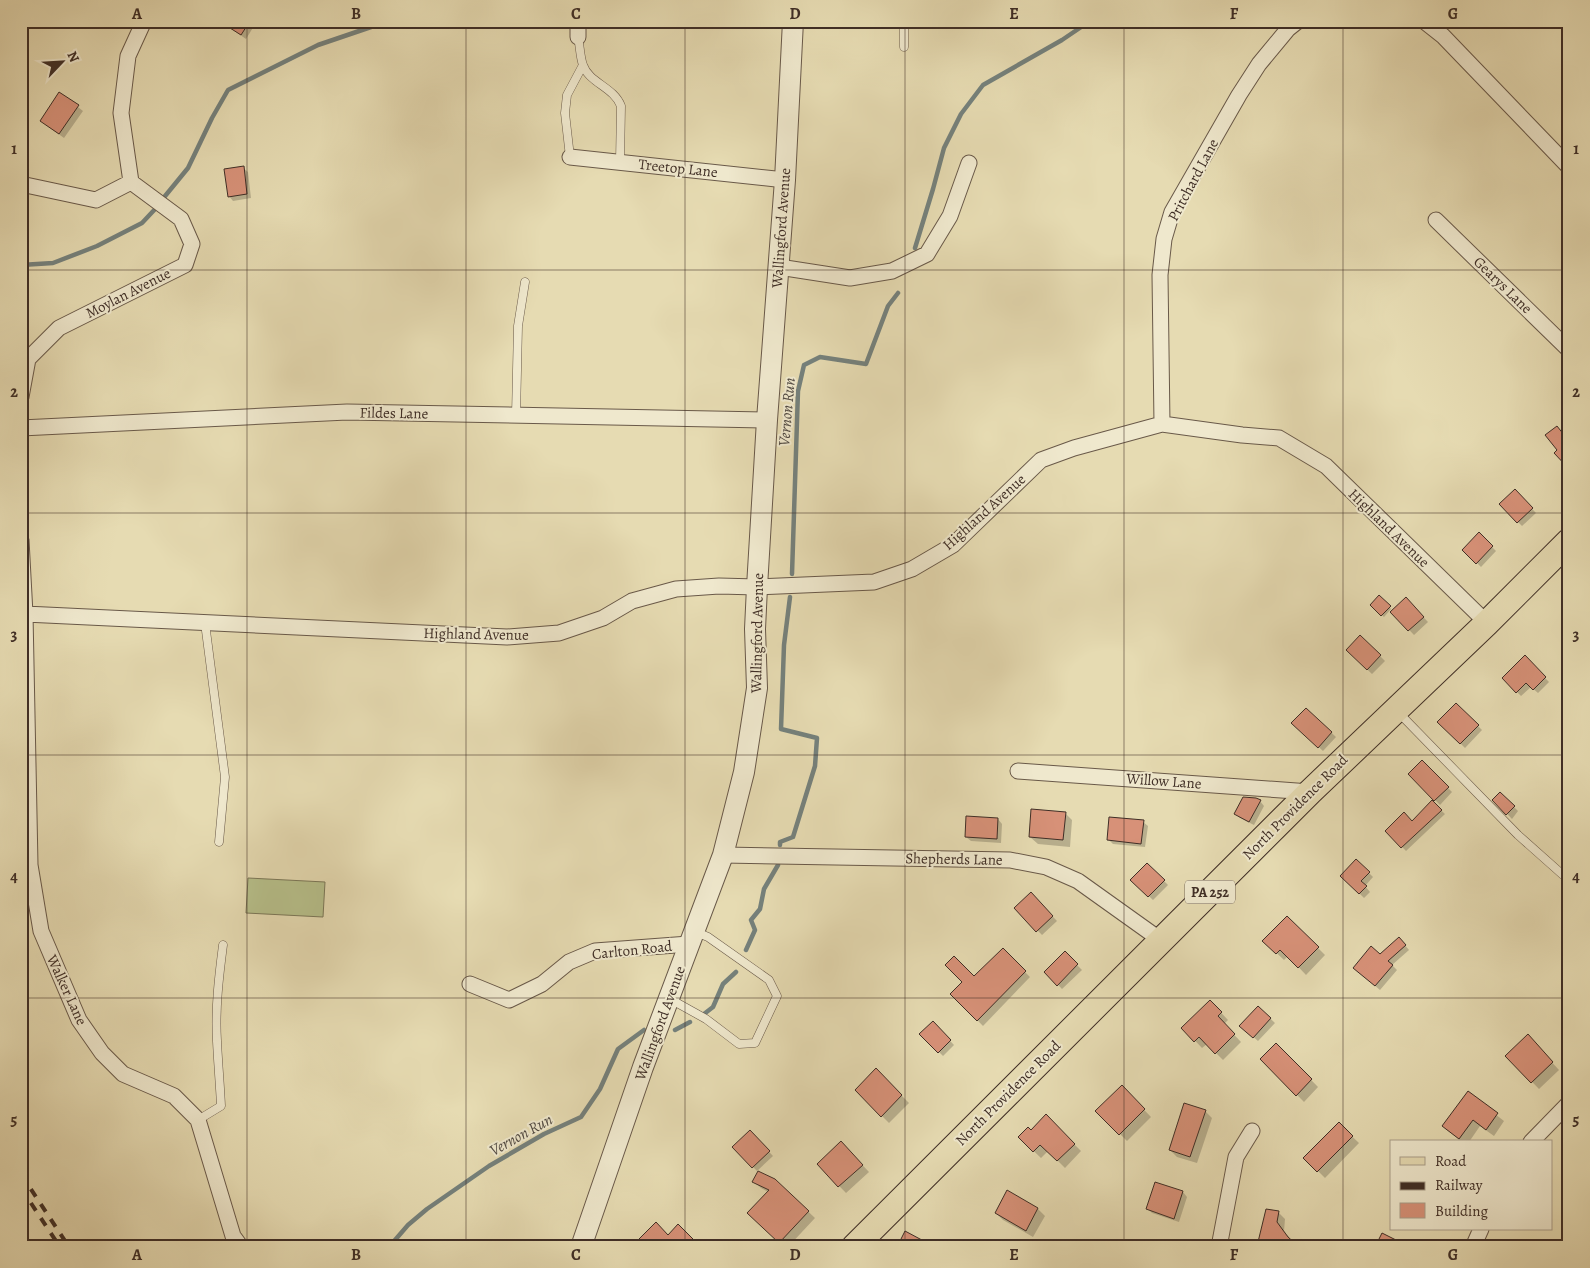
<svg xmlns="http://www.w3.org/2000/svg" width="1590" height="1268" font-family="Alegreya,serif">
<style>
.green{fill:#b7c08b;stroke:#7b7758}
.shadow{fill:#0003}
.lines{fill:none;stroke-linecap:round;stroke-linejoin:round}
.stream{stroke:#75817c;stroke-width:4.5}
.building{fill:#d79178;stroke:#3f2e26}
.service-casing{stroke:#695949;stroke-width:9}
.minor-casing{stroke:#695949;stroke-width:17}
.tertiary-casing{stroke:#695949;stroke-width:22}
.primary-casing{stroke:#3f2e26;stroke-width:27}
.service{stroke:#efe8cd;stroke-width:8}
.minor{stroke:#efe8cd;stroke-width:15}
.tertiary{stroke:#efe8cd;stroke-width:20}
.primary{stroke:#e6dbb2;stroke-width:25}
.rail{stroke:#3f2e26;stroke-width:4;stroke-dasharray:9 9;stroke-linecap:butt}
.grid{fill:none;stroke:#3f2e26;stroke-width:1;stroke-opacity:0.55}
.labels{text-anchor:middle;dominant-baseline:central;stroke-width:4;stroke-linejoin:round;paint-order:stroke}
.shield{fill:#efe8cd;stroke:#746658;stroke-width:1}
.shield-label{font-size:14px;font-weight:bold;fill:#3f2e26}
.street-label{font-size:15px;fill:#3f2e26;stroke:#efe8cd}
.water-label{font-size:16px;font-style:italic;fill:#514a43;stroke:#efe8cd}
.neatline{fill:none;stroke:#3f2e26;stroke-width:2}
.grid-label{font-size:16px;text-anchor:middle;font-weight:bold;fill:#3f2e26}
</style>
<rect width="100%" height="100%" fill="#e6dbb2"/>
<filter id="stains"><feTurbulence type="fractalNoise" baseFrequency=".004" numOctaves="4"/><feColorMatrix values="0 0 0 0 .2 0 0 0 0 .09 0 0 0 0 .02 0 0 0 .5 -.17"/></filter>
<radialGradient id="worn" r=".72"><stop offset=".6" stop-color="#630" stop-opacity="0"/><stop offset="1" stop-color="#630" stop-opacity=".3"/></radialGradient>
<path class="green" d="M248,878l77,4 -2,35 -77,-4z"/>
<path class="shadow" d="M220,21h37l-11,18z
M60,93l23,18 -19,27 -18,-13z
M243,168l5,4 3,26 -18,3 -4,-5z
M1515,491l21,22 -14,13 -22,-22z
M1479,534l17,17 -15,16 -17,-17z
M1379,597l12,12 -7,8 -13,-12z
M1406,599l22,23 -14,13 -22,-23z
M1360,636l25,25 -13,13 -25,-24z
M1525,657l24,25 -11,11 -7,-6 -10,9 -18,-18z
M1456,704l26,26 -17,18 -26,-26z
M1306,709l30,28 -13,14 -30,-28z
M1422,762l30,30 -12,13 -30,-31z
M1500,793l18,18 -6,8 -18,-19z
M1260,801l4,5 -10,19 -14,-7 -5,-5z
M1432,802l13,12 -39,37 -19,-20 25,-8z
M1065,813l7,7 -2,27 -32,-3 -8,-7z
M998,819l4,5 -1,19 -30,-2 -5,-4z
M1143,822l5,4 -3,21 -32,-3 -5,-5z
M1357,861l16,16 -8,9 5,6 -6,6 -22,-22z
M1147,864l21,21 -15,15 -21,-20z
M1031,894l26,27 -15,14 -26,-27z
M1287,917l38,38 -19,20 -18,-19 -4,4 -20,-19z
M1403,943l6,7 -17,15 5,5 -17,20 -21,-18 21,-16z
M1003,950l27,27 -47,49 -31,-32 12,-12 10,-4z
M1065,953l17,17 -20,19 -16,-17z
M1569,995v10l-5,-5z
M1210,1001l18,19 -4,4 17,18 -18,18 -16,-16 -5,4 -19,-20z
M1258,1007l17,16 -17,18 -17,-15z
M933,1023l21,22 -11,11 -22,-22z
M1534,1043l25,27 -20,19 -32,-33z
M1276,1044l42,43 -14,15 -42,-43z
M876,1070l33,33 -20,20 -33,-33z
M1122,1087l29,30 -24,24 -30,-30z
M1468,1093l36,28 -10,15 -14,-10 -11,16h-7l-19,-16z
M1205,1111l7,7 -15,45 -20,-6 -7,-7z
M1046,1116l35,35 -16,17 -17,-17 -7,7 -22,-21 12,-6z
M1339,1124l20,19 -34,35 -20,-20z
M750,1132l23,24 -16,15 -23,-24z
M848,1150l21,22 -23,21 -28,-29z
M775,1180l40,38 -27,29h-3l-36,-34 19,-21 -7,-4 -7,-6z
M1156,1184l27,8 4,5 -8,25 -27,-9 -4,-4z
M1008,1192l30,17 7,7 -12,21 -30,-17 -7,-7z
M1278,1212l7,7 -1,12 13,16h-33l-5,-5z"/>
<g class="lines">
<path class="stream" d="M161,201l27,-33 24,-50 16,-28 90,-45 53,-18
M915,248l18,-59 11,-41 17,-34 22,-29 79,-45 28,-19
M21,265l32,-2 44,-17 45,-23 15,-16
M792,574l6,-183 6,-26 16,-8 46,7 22,-58 10,-13
M780,845v-3l13,-5 22,-71 2,-28 -36,-9 3,-84 6,-48
M746,950l9,-20 -4,-10 9,-11 4,-20 14,-24
M704,1014l9,-7 10,-23 13,-12
M675,1030l15,-8
M389,1247l19,-22 19,-16 62,-43 55,-32 37,-17 19,-28 18,-40 26,-19"/>
</g>
<path class="building" d="M219,21h31l-9,14z
M59,92l20,13 -20,29 -19,-13z
M244,166l3,28 -19,3 -4,-28z
M1557,426l11,14 1,-1v30l-15,-16 3,-3 -12,-15z
M1515,489l18,19 -16,15 -18,-19z
M1479,532l14,14 -17,18 -14,-14z
M1379,595l12,11 -10,10 -11,-11z
M1406,597l18,20 -16,14 -18,-19z
M1360,635l21,20 -14,15 -21,-20z
M1525,655l21,22 -13,13 -7,-7 -10,10 -14,-15z
M1456,703l23,22 -19,19 -23,-22z
M1306,708l26,24 -14,16 -27,-25z
M1422,760l27,27 -15,14 -26,-27z
M1500,792l15,14 -9,9 -14,-15z
M1243,797l13,1 5,2 -12,22 -15,-8z
M1432,800l10,10 -41,38 -16,-17 19,-19 8,9z
M1031,809l35,3 -3,28 -34,-3z
M966,816l32,2 -1,21 -32,-2z
M1109,817l35,3 -3,24 -34,-4z
M1356,859l14,13 -9,9 6,5 -8,8 -19,-18z
M1147,863l18,17 -17,17 -18,-17z
M1031,892l22,24 -17,16 -22,-24z
M1287,916l32,31 -21,21 -18,-18 -4,4 -14,-13z
M1399,937l7,8 -18,16 5,4 -18,21 -22,-18 18,-22 9,8z
M1003,948l23,23 -49,50 -27,-27 12,-12 -17,-17 9,-9 20,20z
M1065,951l13,13 -21,22 -13,-14z
M1210,1000l12,12 -4,4 17,18 -20,20 -16,-17 -5,5 -13,-14z
M1258,1006l13,12 -18,20 -14,-12z
M933,1021l18,19 -13,13 -19,-19z
M1528,1034l25,28 -22,21 -26,-27z
M1276,1043l36,36 -16,17 -36,-37z
M876,1068l26,27 -21,22 -26,-27z
M1122,1085l23,24 -26,26 -24,-24z
M1468,1091l30,22 -12,17 -13,-10 -14,19 -17,-13z
M1184,1103l22,7 -16,47 -21,-7z
M1046,1114l29,30 -18,17 -17,-16 -7,7 -15,-15 10,-10 3,3z
M1339,1122l14,14 -36,36 -14,-14z
M750,1130l20,21 -18,17 -20,-21z
M841,1141l22,24 -25,22 -21,-23z
M758,1171l17,8 34,32 -30,32 -32,-30 22,-23 -17,-8z
M1155,1182l28,9 -9,28 -28,-10z
M1007,1190l31,18 -12,23 -31,-18z
M1266,1209l13,2 -2,11 11,15 11,10h-31l-10,-5z
M656,1222l12,13 10,-11 23,23h-70z
M905,1231l30,16h-38z
M1382,1233l28,14h-35z"/>
<g class="lines">
<g class="service-casing">
<path id="service" d="M578,37c2,9 2,20 5,28 6,18 31,22 38,41l-1,56
M904,47v-26
M570,157l-5,-44 2,-18 16,-30
M516,415l2,-89 7,-44
M205,623l20,154 -6,65
M1398,712l120,123 45,40
M670,999l36,20 33,25 16,-1 22,-47 -8,-16 -61,-43 -12,-5
M198,1120l23,-14c-1,-22 -3,-43 -4,-65 -2,-32 2,-65 6,-96"/>
</g>
<g class="minor-casing">
<path id="minor" d="M1424,21l19,15 126,131
M578,37v-16
M570,157l215,23
M21,184l75,16 35,-18
M1436,220l133,130
M779,267l71,11 42,-7 35,-17 23,-38 19,-53
M21,397l7,-38 31,-31 126,-63 7,-21 -11,-25 -50,-37 -10,-69 7,-57 16,-35
M1162,424l-2,-149 4,-36 8,-27 67,-117 20,-31 29,-35 10,-8
M21,428l326,-16 420,8
M21,540l4,74 5,251 11,66 38,89 23,33 21,21 51,22 24,24 35,116 8,11
M25,614l482,23 52,-4 44,-15 29,-17 44,-12 43,-3 38,1 117,-5 38,-13 41,-24 88,-85 33,-12 88,-24 80,11 37,3 47,28 161,157
M1018,771l292,21
M723,855l287,5 36,7 32,14 84,60
M470,984l39,16 33,-16 27,-22 26,-11 94,-7
M1531,1142l38,-39
M1219,1247l17,-90 16,-26
M1473,1247l8,-18"/>
</g>
<g class="tertiary-casing">
<path id="tertiary" d="M581,1247l62,-180 80,-212 21,-83 13,-84 -2,-59 2,-42 10,-167 18,-240 8,-159"/>
</g>
<g class="primary-casing">
<path id="primary" d="M854,1247l456,-455 177,-169 82,-82"/>
</g>
<use href="#service" class="service"/>
<use href="#minor" class="minor"/>
<use href="#tertiary" class="tertiary"/>
<use href="#primary" class="primary"/>
<path class="rail" d="M21,1174l48,73
M21,1188l39,59"/>
</g>
<path class="grid" d="M247,21v1226M466,21v1226M685,21v1226M905,21v1226M1124,21v1226M1343,21v1226M21,270h1548M21,513h1548M21,755h1548M21,998h1548"/>
<g class="labels">
<rect class="shield" x="1185" y="880.5" width="50" height="23" rx="4"/>
<g class="shield-label">
<text x="1210" y="892">PA 252</text>
</g>
<g class="street-label">
<text transform="translate(678 168) rotate(6)">Treetop Lane</text>
<text transform="translate(1193 180) rotate(-62)">Pritchard Lane</text>
<text transform="translate(781 228) rotate(-86)">Wallingford Avenue</text>
<text transform="translate(1503 285) rotate(44)">Gearys Lane</text>
<text transform="translate(128 293) rotate(-27)">Moylan Avenue</text>
<text transform="translate(394 413) rotate(1)">Fildes Lane</text>
<text transform="translate(984 512) rotate(-42)">Highland Avenue</text>
<text transform="translate(1389 528) rotate(44)">Highland Avenue</text>
<text transform="translate(757 633) rotate(-89)">Wallingford Avenue</text>
<text transform="translate(476 634) rotate(1)">Highland Avenue</text>
<text transform="translate(1164 781) rotate(4)">Willow Lane</text>
<text transform="translate(1295 807) rotate(-45)">North Providence Road</text>
<text transform="translate(954 859) rotate(1)">Shepherds Lane</text>
<text transform="translate(632 950) rotate(-6)">Carlton Road</text>
<text transform="translate(67 990) rotate(65)">Walker Lane</text>
<text transform="translate(660 1023) rotate(-70)">Wallingford Avenue</text>
<text transform="translate(1008 1093) rotate(-45)">North Providence Road</text>
</g>
<g class="water-label">
<text transform="translate(787 412) rotate(-85)">Vernon Run</text>
<text transform="translate(521 1135) rotate(-29)">Vernon Run</text>
</g>
</g>
<rect width="1590" height="1268" fill="none" stroke="#e6dbb2" stroke-width="55"/>
<rect x="1390" y="1140" width="162" height="90" fill="#efe8cd" stroke="#a99e8a"/>
<rect x="1400" y="1157" width="25" height="8" fill="#e6dbb2" stroke="#a99e8a"/>
<text x="1435" y="1166" font-size="15" fill="#3f2e26">Road</text>
<rect x="1400" y="1182" width="25" height="8" fill="#3f2e26" stroke="#a99e8a"/>
<text x="1435" y="1190" font-size="15" fill="#3f2e26">Railway</text>
<rect x="1400" y="1203" width="25" height="15" fill="#d79178" stroke="#a99e8a"/>
<text x="1435" y="1216" font-size="15" fill="#3f2e26">Building</text>
<g transform="translate(62 62) rotate(65)" stroke="#efe8cd" stroke-width="4" paint-order="stroke">
<path d="M0-4L9 19L0 12L-9 19Z" fill="#3f2e26"/>
<text y="-8" font-size="14" font-weight="bold" text-anchor="middle" fill="#3f2e26">N</text>
</g>
<rect x="28" y="28" width="1534" height="1212" class="neatline"/>
<g class="grid-label">
<text x="137" y="19">A</text>
<text x="356" y="19">B</text>
<text x="576" y="19">C</text>
<text x="795" y="19">D</text>
<text x="1014" y="19">E</text>
<text x="1234" y="19">F</text>
<text x="1453" y="19">G</text>
<text x="14" y="154">1</text>
<text x="1576" y="154">1</text>
<text x="14" y="397">2</text>
<text x="1576" y="397">2</text>
<text x="14" y="640">3</text>
<text x="1576" y="640">3</text>
<text x="14" y="882">4</text>
<text x="1576" y="882">4</text>
<text x="14" y="1125">5</text>
<text x="1576" y="1125">5</text>
<text x="137" y="1260">A</text>
<text x="356" y="1260">B</text>
<text x="576" y="1260">C</text>
<text x="795" y="1260">D</text>
<text x="1014" y="1260">E</text>
<text x="1234" y="1260">F</text>
<text x="1453" y="1260">G</text>
</g>
<rect width="100%" height="100%" filter="url(#stains)"/>
<rect width="100%" height="100%" fill="url(#worn)"/>
</svg>
